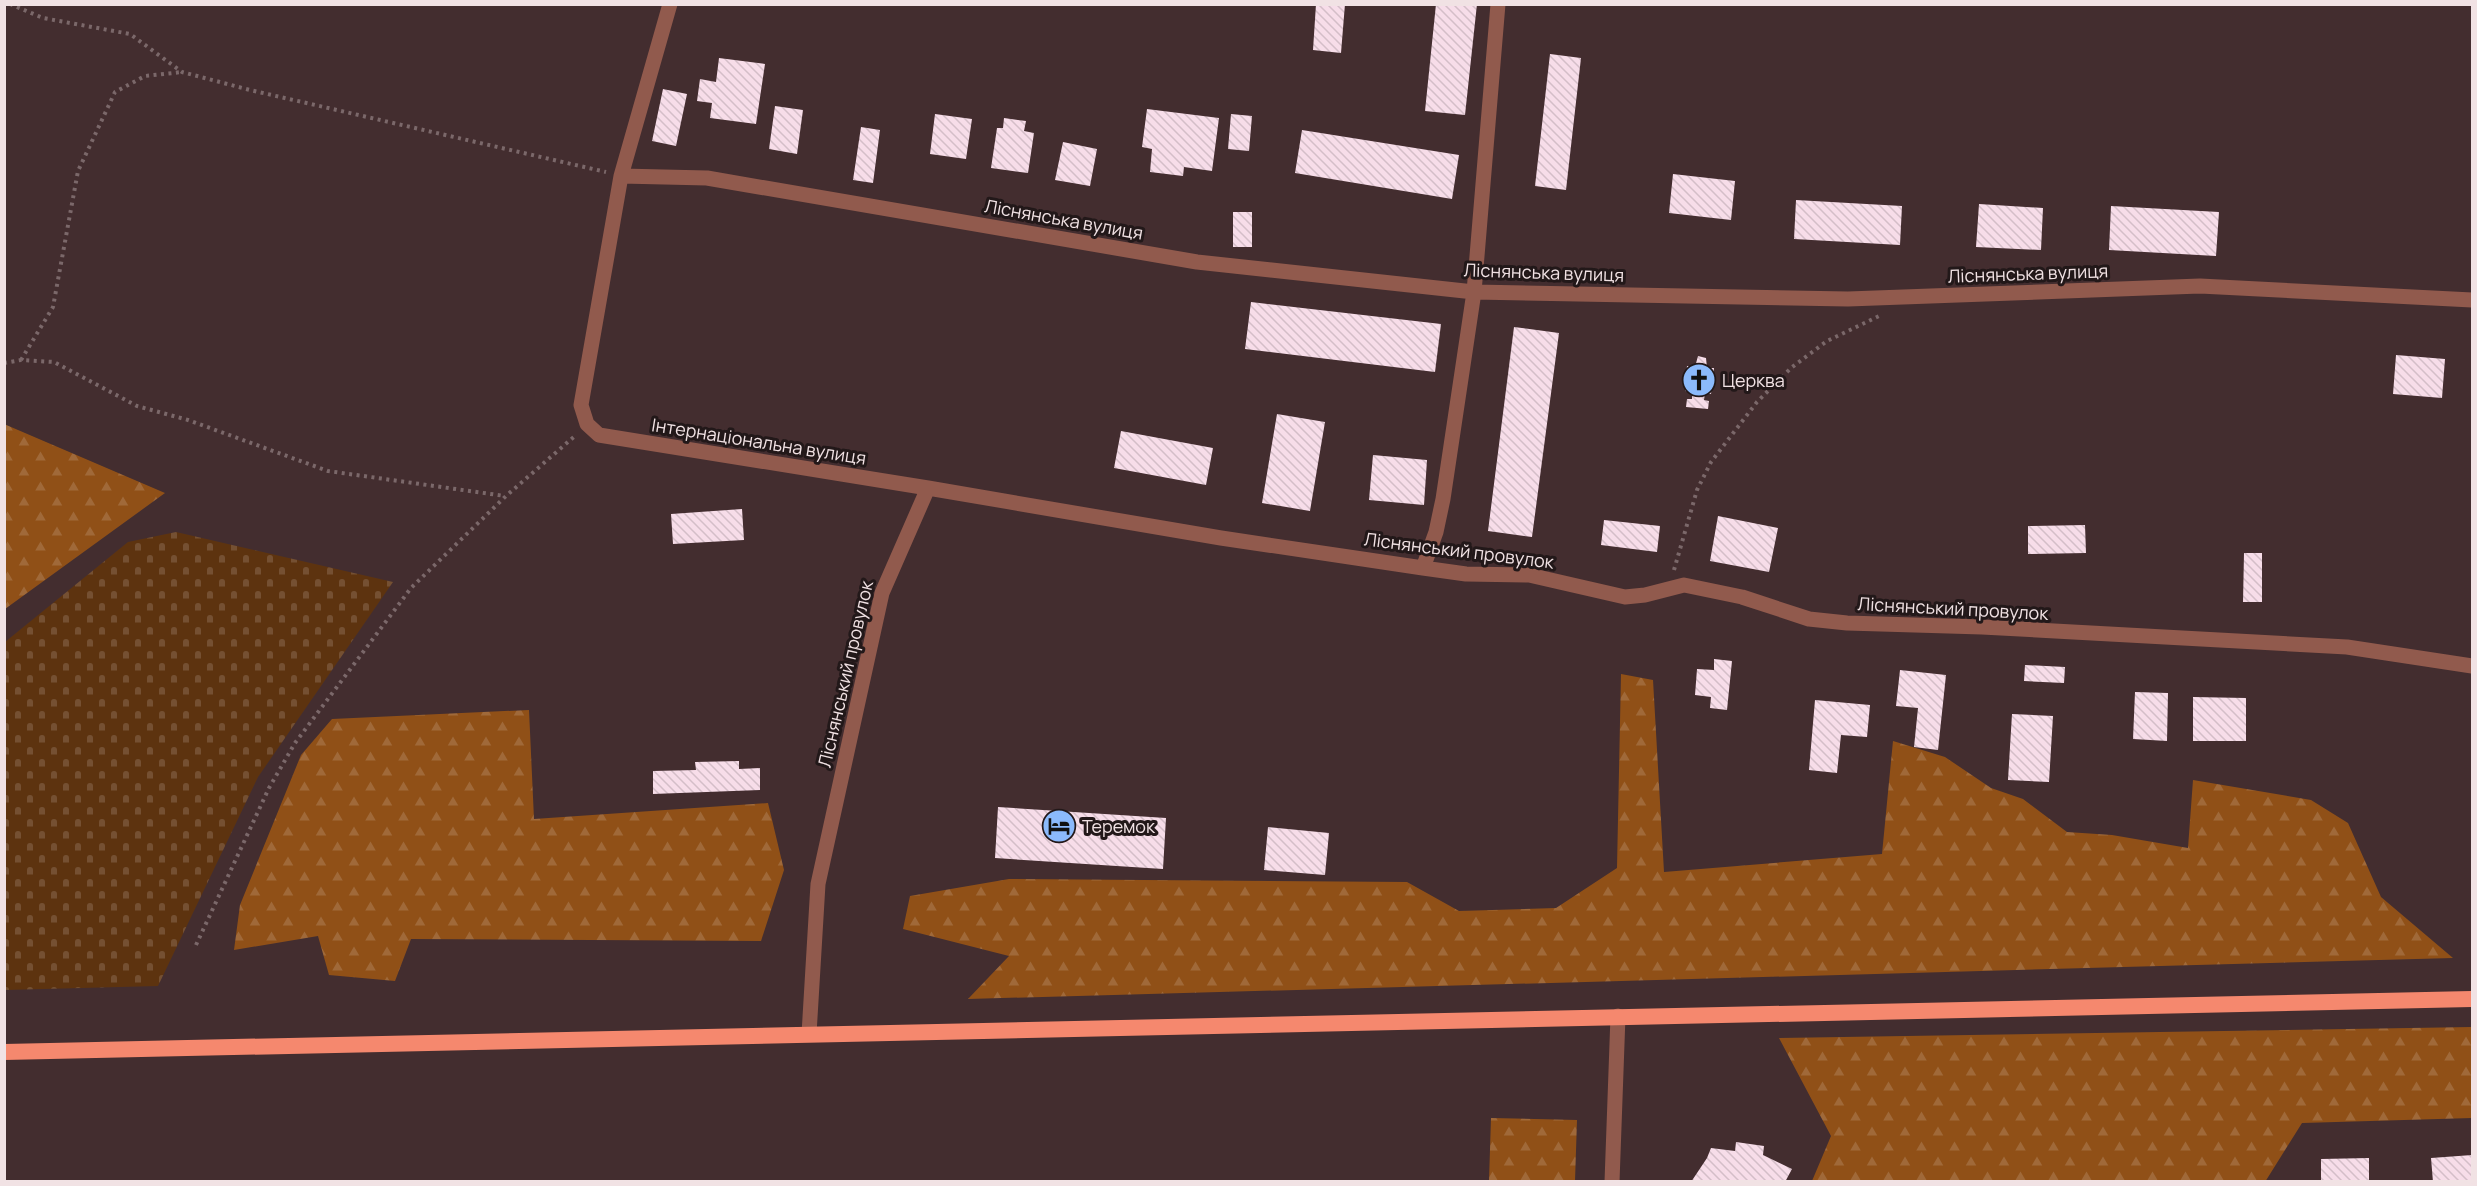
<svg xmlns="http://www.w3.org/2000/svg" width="2477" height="1186" font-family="Manrope,sans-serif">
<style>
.forest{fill:url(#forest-firs)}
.cemetery{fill:url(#cemetery-stones)}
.building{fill:url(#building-back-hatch)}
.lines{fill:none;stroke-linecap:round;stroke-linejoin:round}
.path{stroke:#7b686a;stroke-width:4;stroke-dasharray:3 4.5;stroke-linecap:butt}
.minor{stroke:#915a4d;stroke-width:15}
.trunk{stroke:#f5886e;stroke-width:16}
.labels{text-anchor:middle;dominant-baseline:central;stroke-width:6;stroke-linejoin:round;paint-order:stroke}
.street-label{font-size:18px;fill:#f1e2e4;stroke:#221819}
.poi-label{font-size:18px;fill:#f1e2e4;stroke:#221819;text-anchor:start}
</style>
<defs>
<pattern id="forest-firs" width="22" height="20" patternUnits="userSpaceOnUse" patternTransform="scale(1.5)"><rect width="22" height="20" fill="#905017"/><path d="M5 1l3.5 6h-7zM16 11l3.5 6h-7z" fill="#a06939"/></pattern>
<pattern id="cemetery-stones" width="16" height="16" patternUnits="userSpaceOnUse" patternTransform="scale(1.5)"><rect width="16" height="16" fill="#5d330f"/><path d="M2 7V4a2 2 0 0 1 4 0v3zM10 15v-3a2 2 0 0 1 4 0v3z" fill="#755032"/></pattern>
<pattern id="building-back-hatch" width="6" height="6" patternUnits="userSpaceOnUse" patternTransform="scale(1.5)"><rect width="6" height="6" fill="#f7dde9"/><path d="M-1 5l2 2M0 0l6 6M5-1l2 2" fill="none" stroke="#d4bec8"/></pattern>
</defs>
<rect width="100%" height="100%" fill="#432d2f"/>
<path class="forest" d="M4,424l161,69 -160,116h-1z
M1621,674l32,6 11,192 218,-18 11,-113 52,16 46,31 32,11 44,33 45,3 76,13 5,-68 118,20 37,23 33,74 72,61 -1485,41 41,-43 -106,-27 7,-33 99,-17 398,3 52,29 97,-3 61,-40z
M529,710l5,109 234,-16 16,67 -23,71 -350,-2 -16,42 -66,-6 -11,-39 -84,14 6,-45 61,-150 31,-36z
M2472,1027v91l-170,5 -37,59 -453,-1 19,-45 -52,-98z
M1491,1118l86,2 -2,61h-86z"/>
<path class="cemetery" d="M176,532l217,50 -135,195 -100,209 -153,4v-348l123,-100z"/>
<path class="building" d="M1316,4h29l-4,49 -28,-3z
M1436,4h41l-12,111 -40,-4z
M1550,54l31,4 -15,132 -31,-4z
M719,58l46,6 -9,60 -46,-6 2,-15 -15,-2 3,-22 16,3z
M663,89l24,5 -11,52 -24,-5z
M775,106l28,4 -6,44 -28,-5z
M1147,109l72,9 -7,53 -28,-4 -1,9 -33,-4 2,-23 -10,-2z
M935,114l37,5 -6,40 -36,-5z
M1231,114l21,2 -3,35 -21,-2z
M1004,118l22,3 -2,10 10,2 -6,40 -37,-5 6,-40h6z
M861,127l19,3 -7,53 -20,-3z
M1302,130l157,25 -7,44 -157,-26z
M1063,142l34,7 -7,37 -35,-6z
M1673,174l62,7 -4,39 -62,-7z
M1796,200l106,6 -2,39 -106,-6z
M1979,204l64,4 -2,42 -65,-3z
M2111,206l108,6 -3,44 -107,-6z
M1233,212h19v35h-19z
M1251,302l190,22 -6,48 -190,-23z
M1514,327l45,6 -27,204 -44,-6z
M2396,355l49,4 -3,39 -49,-4z
M1698,356l8,2 1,10h7l-3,26 -6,-1 -1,7 5,1 -1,8 -22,-2 1,-8h5v-7l-7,-1 2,-25 8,1z
M1277,414l48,8 -15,89 -48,-8z
M1121,431l92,17 -7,37 -92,-17z
M1373,455l54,5 -3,45 -55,-5z
M742,509l2,31 -71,4 -2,-30z
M1718,516l60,12 -9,44 -59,-11z
M1604,520l56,6 -3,26 -56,-7z
M2085,525l1,28 -58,1v-28z
M2244,553h18v49h-19z
M1714,659l18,2 -5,49 -17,-2 1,-11 -16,-2 2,-26 17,1z
M2025,665l40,2 -1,16 -40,-2z
M1900,670l46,5 -8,75 -24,-3 4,-39 -22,-2z
M2135,692l33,1 -1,48 -34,-2z
M2193,697l53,1v43h-53z
M1815,700l55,5 -3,32 -26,-2 -4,38 -28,-3z
M2012,714l41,2 -4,66 -41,-2z
M739,761v8l21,-1v22l-107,4v-23l43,-1 -1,-8z
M998,807l168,11 -3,51 -168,-11z
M1268,827l61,6 -4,42 -61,-5z
M1736,1142l28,4 -1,9 29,14 -7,13h-94l16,-24 4,-10 24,3z
M2472,1155v27h-39l-2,-24z
M2369,1158v24h-48v-23z"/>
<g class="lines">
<path class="path" d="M10,4l33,14 87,16 52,38 68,18 356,82
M21,360l32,-53 25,-136 37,-79 30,-16 37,-4
M4,363l17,-3 33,2 83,44 51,14 140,51 177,25
M1674,570l23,-80 14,-28 46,-60 34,-34 36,-27 52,-25
M196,945l73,-157 26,-45 116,-155 95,-92 70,-61"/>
<path class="minor" d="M670,4l-49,172 -40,229 6,19 12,11 329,53
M621,176l86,2 490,84 277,30 374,7 352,-13 272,14
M1423,568l13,-36 7,-33 31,-207 24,-288
M809,1034l9,-150 64,-291 46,-105 293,50 202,30 43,6 63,1 96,22 20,-2 39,-10 58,12 67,22 38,4 135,4 365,20 125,19
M1612,1182l6,-166"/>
<path class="trunk" d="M4,1052l2468,-53"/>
</g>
<defs>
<g id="church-disc" transform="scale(1.725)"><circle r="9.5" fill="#8bbafc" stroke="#221819"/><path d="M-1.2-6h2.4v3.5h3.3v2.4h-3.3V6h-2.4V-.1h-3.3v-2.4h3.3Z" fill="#111"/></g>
<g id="hotel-disc" transform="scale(1.725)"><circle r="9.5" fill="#8bbafc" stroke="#221819"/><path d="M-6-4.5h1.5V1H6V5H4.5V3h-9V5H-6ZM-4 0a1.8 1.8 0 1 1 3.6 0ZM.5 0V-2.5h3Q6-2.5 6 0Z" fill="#111"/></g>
</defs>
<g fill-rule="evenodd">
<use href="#church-disc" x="1699" y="380"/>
<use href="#hotel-disc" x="1059" y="826"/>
</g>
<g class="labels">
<g class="street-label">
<text transform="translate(1064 219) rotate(10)">Ліснянська вулиця</text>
<text transform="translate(1544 272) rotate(2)">Ліснянська вулиця</text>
<text transform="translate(2028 273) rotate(-2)">Ліснянська вулиця</text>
<text transform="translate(759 441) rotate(9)">Інтернаціональна вулиця</text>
<text transform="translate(1459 550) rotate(7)">Ліснянський провулок</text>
<text transform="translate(1953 608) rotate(3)">Ліснянський провулок</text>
<text transform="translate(845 674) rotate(-77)">Ліснянський провулок</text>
</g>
<g class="poi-label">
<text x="1722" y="380">Церква</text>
<text x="1082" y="826">Теремок</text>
</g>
</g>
<rect width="2477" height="1186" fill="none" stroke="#f1e2e4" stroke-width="12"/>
</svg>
